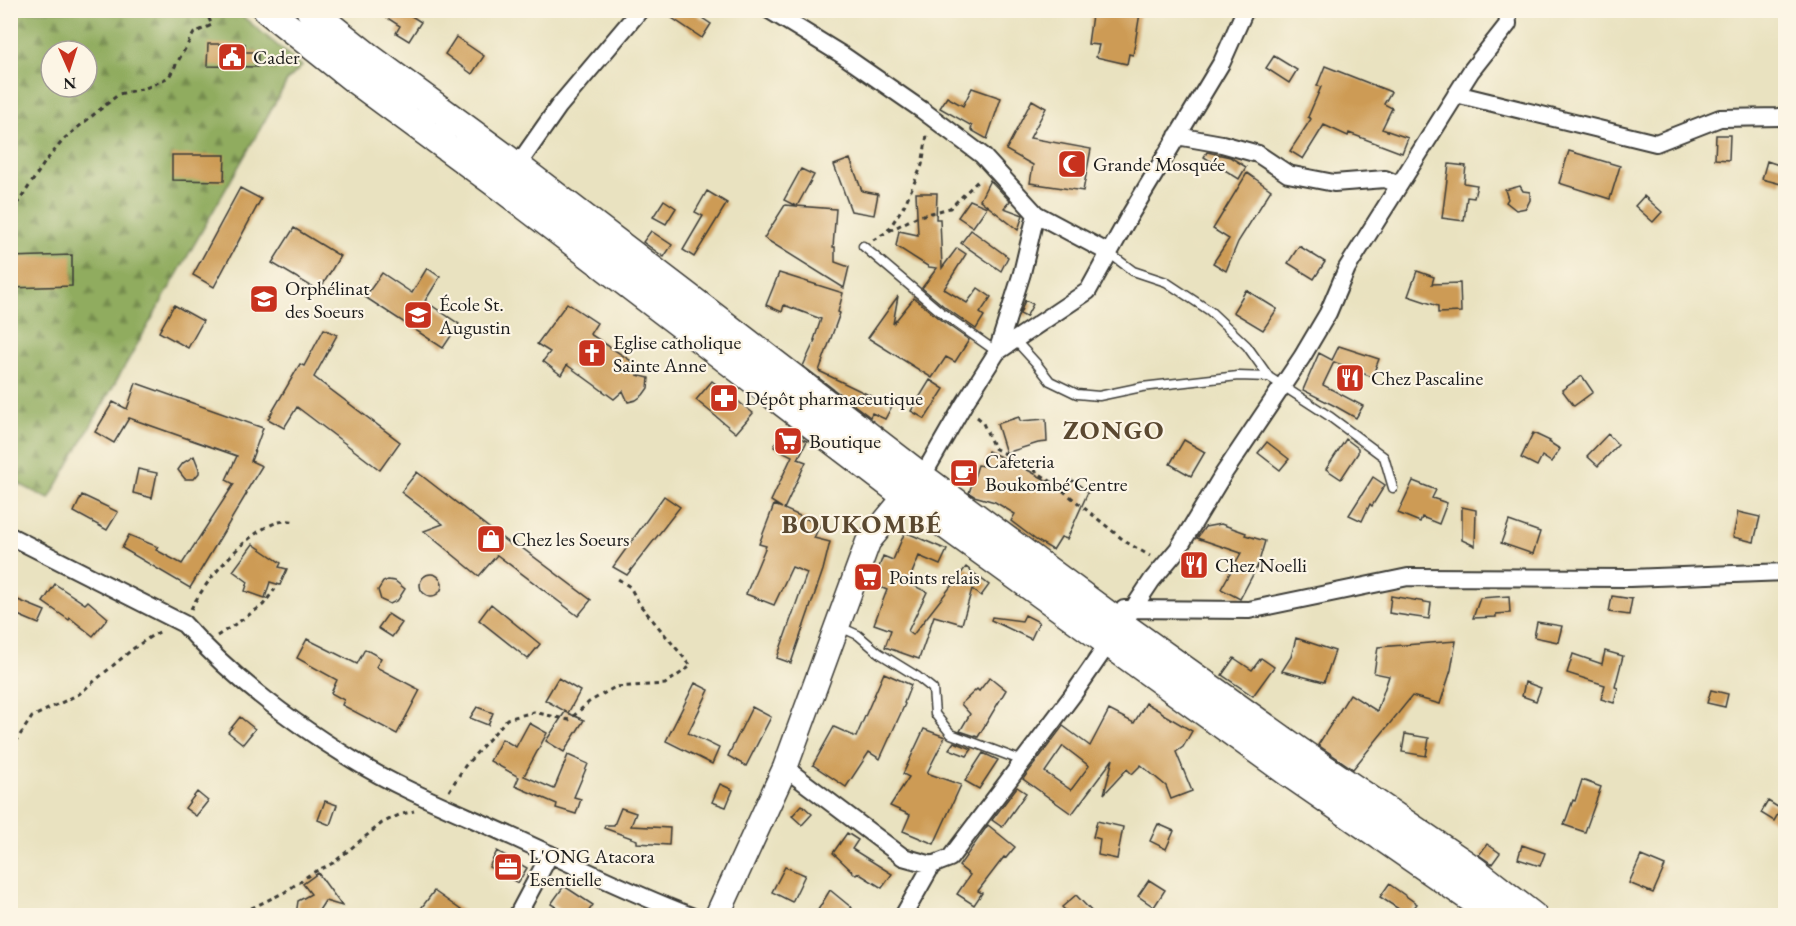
<svg xmlns="http://www.w3.org/2000/svg" width="1796" height="926" font-family="'EB Garamond',serif">
<style>
.forest{fill:url(#forest-firs);stroke:#56643e;stroke-width:1.5;fill-rule:evenodd}
.building{fill:#cd9b54;fill-rule:evenodd}
.lines{fill:none;stroke-linecap:round;stroke-linejoin:round}
.lane-casing{stroke:#3b3a35;stroke-width:11}
.street-casing{stroke:#3b3a35;stroke-width:20}
.secondary-casing{stroke:#3b3a35;stroke-width:27}
.primary-casing{stroke:#3b3a35;stroke-width:30}
.path{stroke:#3b3a35;stroke-width:3;stroke-dasharray:4.5 4.5;stroke-linecap:butt}
.lane{stroke:#fff;stroke-width:8}
.street{stroke:#fff;stroke-width:16}
.secondary{stroke:#fff;stroke-width:24}
.primary{stroke:#fff;stroke-width:27}
.labels{text-anchor:middle;dominant-baseline:central;stroke-width:4.5;stroke-linejoin:round;paint-order:stroke}
.poi-label{font-size:20px;fill:#1c1c1c;stroke:#fcf5e5;text-anchor:start}
.district-label{font-size:26px;font-weight:bold;letter-spacing:1.5px;fill:#5a4830;stroke:#fcf5e5}
</style>
<defs>
<pattern id="forest-firs" width="22" height="20" patternUnits="userSpaceOnUse" patternTransform="scale(1.5)"><rect width="22" height="20" fill="#90ac5f"/><path d="M5 1l3.5 6h-7zM16 11l3.5 6h-7z" fill="#758b4e"/></pattern>
</defs>
<rect width="100%" height="100%" fill="#fcf5e5"/>
<filter id="ink" filterUnits="userSpaceOnUse"><feTurbulence type="fractalNoise" baseFrequency=".0167" numOctaves="2"/><feDisplacementMap in="SourceGraphic" scale="12" xChannelSelector="R" yChannelSelector="G"/><feConvolveMatrix kernelMatrix="1 2 1 2 8 2 1 2 1" color-interpolation-filters="sRGB"/></filter>
<filter id="wash" filterUnits="userSpaceOnUse"><feTurbulence type="fractalNoise" baseFrequency=".008" numOctaves="4" result="noise"/><feDisplacementMap in="SourceGraphic" scale="24" xChannelSelector="R" yChannelSelector="G"/><feGaussianBlur stdDeviation="1.35" result="paint"/><feColorMatrix in="noise" values="0 0 0 0 0 0 0 0 0 0 0 0 0 0 0 0 0 1.4 0 .05"/><feComposite in="paint" operator="in"/></filter>
<g filter="url(#wash)">
<rect width="100%" height="100%" fill="#e9e2c0"/>
<path class="forest" d="M10,11h226l66,55 -14,14 -239,419 -38,-19zM51,51h36v36h-36z"/>
<g id="blocks">
<path class="building" d="M375,10h27l19,12 -12,19 -13,-8 4,-7z
M660,10h30l21,14 -9,14z
M1099,10h25l16,3 -7,42 -4,-1 -2,10 -31,-7 3,-12 -11,-1 4,-29 7,1z
M456,37l28,19 -12,18 -27,-20z
M208,44h37v8h13v15l-51,-1z
M1274,56l23,14 -8,13 -23,-15z
M1325,66l66,26 -7,12 8,4 -10,21 26,9 -6,15 -53,-20 -1,3 -24,-11 -21,34 -13,-8 21,-32 -3,-2 13,-30 -4,-1z
M972,88l29,10 -14,41 -16,-9 1,-4 -32,-18 7,-11 16,9z
M1032,100l14,8 -16,30 61,11 -8,42 -53,-8 3,-18 -27,-15z
M1716,135h14l-1,25 -14,-1z
M1569,151l51,15 -10,33 -51,-16z
M1207,152l23,5 16,10 -7,12 -35,-22z
M172,155h53l-1,26 -52,-1z
M850,159l12,32 16,3 -4,21 -23,-4 -17,-46z
M1767,161l18,6 -4,17 -19,-5z
M1449,164l17,2 -2,17 13,2 -3,13 -7,-1 -3,24 -22,-3z
M801,169l13,6 -17,31 39,3 -3,38h2v15l14,5 -5,21 -80,-50 21,-33 11,1 -12,-6z
M1247,173l24,17 -33,52 -12,29 -13,-8 16,-24 -16,-10z
M990,180l20,21 -6,7 19,7 -5,15 -38,-30z
M1520,186l3,5 7,1v8l-4,8 -10,2 -10,-8 2,-3 -3,-9z
M240,188l21,11 -47,88 -21,-12z
M707,191l20,12 -33,54 -11,-7 20,-34 -8,-4z
M916,193h21l-1,26h4l2,49 15,-20 9,6 -22,35 23,14 11,-15 13,9 -11,16 4,3 -8,13 -30,-21 -24,-20 15,-20 -8,-1 -33,-21 3,-15 19,4z
M1644,196l18,16 -9,10 -18,-16z
M664,200l12,8 -10,16 -13,-7z
M970,200l17,7 -14,20 -15,-10z
M294,228l46,28 -21,35 -47,-28z
M971,230l37,27 -7,14 -40,-28z
M651,231l21,14 -8,12 -21,-15z
M1299,246l26,16 -11,17 -26,-16z
M72,255v31l-62,2v-31z
M427,268l13,9 -15,24 34,23 -16,24 -78,-51 17,-24 30,20z
M1417,271l17,6 -2,7 28,-1 1,29 -23,1v-7l-30,-10z
M779,273l64,20 -5,19 2,1 -21,58 73,35 -7,13 -13,-6 -2,4 -67,-51 12,-26h-1l7,-21 -37,-14 -2,7 -16,-7z
M1246,290l31,19 -14,21 -30,-18z
M898,296l-5,28 21,-26 24,20 31,22 -14,22 -9,-5 -14,21 -64,-40z
M1025,300l8,4 -7,13 -6,-3z
M567,303l30,20 -7,11 49,32 -2,9 12,3 -1,10 -5,7 -7,5 -8,2 -5,-11 -9,8 -47,-34 -6,10 -18,-14 7,-9 -13,-8z
M174,305l29,16 -15,27 -29,-16z
M324,329l13,6 -23,42 86,65 -20,28 -83,-63 -13,21 -16,-9 32,-55 4,2z
M1339,346l40,13 -7,18 -38,-15 -11,23 40,21 -7,12 -21,-12 -32,-16 16,-37 13,7z
M1582,376l11,16 -19,14 -12,-16z
M930,380l14,9 -19,30 -14,-8z
M712,381l41,32 -17,20 -40,-33z
M136,383l127,45 -12,33 11,5 -16,26 1,1 -57,95 -68,-40 7,-13 29,12 -2,3 26,14 52,-80 -8,-4 11,-24 -108,-38 -15,25 -19,-11 18,-30 14,7z
M1019,417l1,4 26,-2 1,23 -9,1 -32,10 -9,-29z
M782,429l25,12 -9,18 8,3 -22,47 36,16 -6,13 16,4 -7,28 -32,93 -14,-5 30,-85 -15,-6 -18,38 -28,-11 20,-48 -7,-2 15,-39 8,3 -11,-7 21,-45 -18,-9z
M1533,433l17,8 -1,1 11,7 -9,13 -9,-6 -5,10 -16,-8z
M1608,434l10,11 -20,21 -11,-10z
M1346,439l12,9v5l-17,26 -15,-10z
M1184,440l21,12 -14,24 -21,-12z
M1267,442l22,17 -9,11 -22,-17z
M988,451l34,16 44,24 7,-11 15,12 -21,47 -6,-2 -8,13 -17,-10 -25,-19 4,-7 -20,-12 -21,-6 -5,-3 9,-28 5,1z
M194,456l5,13v4l-5,6h-9l-7,-9 5,-7z
M138,469l19,4 -5,25 -19,-5z
M417,472l94,73 3,-3 77,58 -13,16 -81,-61 -18,21 -55,-45 19,-7 -42,-32z
M1373,477l12,8 -13,21 -2,-2 -8,17 -13,-6z
M1413,481l23,9 -4,8 15,5 -8,21 -17,-7 -2,5 -22,-9z
M82,495l36,17 -11,18 -33,-18z
M664,496l16,11 -53,68 -14,-8z
M1462,507l14,3 -1,36 -13,-6z
M1738,512l22,5 -6,25 -21,-5z
M1509,521l31,11 -7,22 -32,-11z
M1221,524l25,9 -1,2 20,6 -7,24 -18,34 -19,-10 20,-36 -44,-15 8,-11z
M905,532l42,18 -7,15 -21,-9 -11,27 19,9 -19,39 5,4 53,-68 23,18 -8,11 -9,-7 -10,35 -28,-8 -15,43 -34,-12 6,-17 -17,-6 13,-34 -14,-6 10,-28 10,4z
M253,544l28,19 -2,4 8,2 -7,16 -10,-3 -5,16 -20,-7 3,-9 -15,-11z
M420 585a11 11 0 1 1 22 0a11 11 0 1 1-22 0Z
M388,580l7,1 10,8 -7,11 -8,4 -9,-4 -3,-10 5,-8z
M55,584l30,20 3,-3 20,17 -15,18 -23,-18 -1,2 -26,-18z
M1391,596l40,7 -2,16 -40,-6z
M1509,596l1,17 -14,1v3l-23,1 7,-20z
M1612,596l20,3 -3,16 -20,-3z
M18,600l27,11 -6,13 -26,-11z
M491,604l49,40 -12,15 -49,-39z
M388,614l14,9 -10,14 -14,-9z
M1025,615l14,7 -8,17 -40,-19 1,-3 30,4z
M1537,622l25,4 -4,16 -24,-5z
M1296,638l39,13 -11,31 -42,-11 9,-14z
M307,639l50,25 8,-15 16,9 -5,9 44,23 -23,44 -55,-29 2,-5 -13,-7 6,-13 -40,-22z
M1456,641l-5,29 -11,34 -28,-8 -59,73 -35,-24 32,-51 27,17 12,-35 -15,-3 4,-26z
M1605,651l18,5 -8,31 3,1 -4,15 -13,-4 4,-14 -38,-12 6,-19 29,10z
M1234,658l18,12 9,-12 13,9 -21,29 -31,-21z
M884,673l27,12 -7,18 1,1 -25,55 -11,-7 -23,35 -33,-22 21,-38 22,10z
M990,677l16,13 -28,47 -18,-6 10,-17 -9,-10 16,-15 2,2z
M558,678l22,13 -12,22 -23,-13z
M1525,682l16,6 -5,13 -14,-5z
M695,683l14,7 -21,43 31,15 -7,16 -46,-23z
M1711,690l17,4 -3,13 -18,-4z
M1146,703l17,10v1l29,17 -9,16 -7,5 16,39 -21,8 -5,-13 -25,-21 -9,9 -5,-5 -23,25 9,-35 -41,55 -49,-35 40,-53 27,20 19,-36 25,13zM1063,746l26,20 -18,24 -26,-18z
M477,707l16,6 -5,12 -18,-7z
M752,707l19,10 -25,49 -18,-10z
M565,712l19,8 -20,32 -18,-11z
M240,717l15,12 -12,15 -15,-12z
M529,723l18,10 -23,43 30,13 14,-34 20,9 -14,33 7,2 -5,15 -20,-6 1,-4 -42,-18 4,-9 -29,-16 12,-22 14,8z
M924,729l21,8 -18,36 34,12 -27,59 -31,-13 7,-16 -20,-9 19,-29 -6,-3z
M1405,734l24,4 -3,18 -24,-4z
M954,742l18,7 -5,7 -18,-7z
M983,753l15,7 -19,29 -14,-8z
M1582,780l19,7 -16,45 -21,-7 9,-25 2,1z
M720,784l13,6 -7,17 -14,-5z
M1017,787l9,6 -24,34 -10,-7z
M197,792l11,9 -12,15 -11,-8z
M325,801l12,4 -7,20 -12,-5z
M1768,801l13,8 -7,12 -13,-8z
M802,805l10,9 -10,11 -10,-9z
M621,808l15,5 -5,13 39,2 -1,17 -32,-2v-3l-33,-12 1,-3h9z
M1097,821l26,6 -6,32 -19,-4 2,-16 -7,-2z
M1158,824l16,7 -8,18 -16,-8z
M988,825l27,22 -9,11 -2,-1 -26,34 4,2 -8,12 -17,-11 13,-19 -11,-9z
M847,833l11,7 -6,9 40,25 -10,14 -24,-15 -2,2 -23,-22z
M1487,844l13,9 -8,11 -13,-9z
M1522,845l23,8 -5,13 -22,-7z
M497,851l30,17 -9,15 -29,-16z
M1641,856l24,10 -12,27 -24,-10z
M785,867l20,8 -13,27 -20,-10z
M318,873l24,33 -17,-5 -9,14h-20l2,-14 13,-7 -8,-10z
M1149,880l16,10 -11,17 -16,-11z
M1389,884l28,20 -9,11 -28,-18z
M564,886l29,19 -7,10h-18l-17,-11z
M830,890l22,18 -7,7h-30z
M434,891l34,24h-52z
M1076,895l19,20h-25l-8,-8z"/>
</g>
</g>
<g filter="url(#ink)">
<use href="#blocks" fill-opacity="0" stroke="#3b3a35" stroke-width="1.5"/>
<g class="lines">
<g class="lane-casing">
<path id="lane" d="M863,246l79,67 55,39
M1109,253l24,18 33,11 44,29 37,35 22,31
M1015,340l21,23 14,18 27,13 22,2 43,-9 96,-11 31,1 60,39 55,41 9,31
M838,626l20,9 21,18 39,24 15,12 2,25 16,20 72,27"/>
</g>
<g class="street-casing">
<path id="street" d="M769,10l75,46 78,54 60,45 54,59 73,39
M1456,94l200,49 64,-25 60,-1 6,-3
M1177,136l45,8 36,10 30,20 46,9 51,-4 14,6
M517,166l42,-60 81,-96
M997,352l25,-79 14,-59
M922,477l42,-73 33,-52 91,-61 42,-76 92,-153 23,-52
M10,536l174,88c47,53 109,99 169,136 50,31 106,52 160,77 59,27 117,56 178,79
M1124,609l125,1 159,-33 222,1 156,-6
M1122,625l30,-45 26,-31 46,-76 78,-116 26,-44 19,-45 124,-197 37,-47 -1,-14
M785,768l118,89 29,8 18,-7 122,-162 36,-52
M517,916l33,-62
M903,916l29,-51"/>
</g>
<g class="secondary-casing">
<path id="secondary" d="M717,916l68,-148 83,-226 50,-61"/>
</g>
<g class="primary-casing">
<path id="primary" d="M267,10l88,70 148,109 405,309 382,276 206,142
M310,10l59,47 148,109 204,156 201,155 200,148 177,126 175,119 59,46"/>
</g>
<path class="path" d="M10,211l10,-11 25,-38 20,-24 54,-44 27,-6 23,-11 25,-44 18,-8 -7,-15
M889,231l27,-14 34,-9 30,-29
M873,240l14,-8 18,-28 17,-39 5,-30
M977,417l5,4 12,27 34,18 28,19 70,57 24,14
M191,609c13,-27 70,-98 104,-87
M217,636l26,-17 20,-14 12,-16
M10,750l22,-33 47,-23 55,-46 19,-13 9,-4
M449,791l16,-25 42,-47 27,-7 35,8 20,-18 26,-15 50,-3 26,-18 -51,-61 -10,-18 -12,-8
M235,916l50,-24 27,-19 21,-10 49,-40 17,-8 15,-4"/>
<use href="#lane" class="lane"/>
<use href="#street" class="street"/>
<use href="#secondary" class="secondary"/>
<use href="#primary" class="primary"/>
</g>
</g>
<defs>
<g id="civic-square" transform="scale(1.5)"><rect x="-9" y="-9" width="18" height="18" rx="4" fill="#c8321e" stroke="#fcf5e5"/><path d="M-.6-6.5H3V-4.5H.6V-3L4-1V1h2V6H-6V1h2V-1L-.6-3ZM-1.2 2.5V6h2.4V2.5Z" fill="#fff"/></g>
<g id="mosque-square" transform="scale(1.5)"><rect x="-9" y="-9" width="18" height="18" rx="4" fill="#c8321e" stroke="#fcf5e5"/><path d="M3.5-4.9A6 6 0 1 0 3.5 4.9A5 5 0 1 1 3.5-4.9Z" fill="#fff"/></g>
<g id="school-square" transform="scale(1.5)"><rect x="-9" y="-9" width="18" height="18" rx="4" fill="#c8321e" stroke="#fcf5e5"/><path d="M0-5L7-2L0 1L-7-2ZM-4 1L0 2.5L4 1V4Q0 6-4 4Z" fill="#fff"/></g>
<g id="church-square" transform="scale(1.5)"><rect x="-9" y="-9" width="18" height="18" rx="4" fill="#c8321e" stroke="#fcf5e5"/><path d="M-1.2-6h2.4v3.5h3.3v2.4h-3.3V6h-2.4V-.1h-3.3v-2.4h3.3Z" fill="#fff"/></g>
<g id="restaurant-square" transform="scale(1.5)"><rect x="-9" y="-9" width="18" height="18" rx="4" fill="#c8321e" stroke="#fcf5e5"/><path d="M-5-6h1v4h1v-4h1v4h1v-4h1v5L-1.5 .5V6h-2V.5L-5-1ZM5-6V6H3V1.5H1.5Q1.5-4 5-6Z" fill="#fff"/></g>
<g id="pharmacy-square" transform="scale(1.5)"><rect x="-9" y="-9" width="18" height="18" rx="4" fill="#c8321e" stroke="#fcf5e5"/><path d="M-2-6h4v4h4v4h-4v4h-4v-4h-4v-4h4Z" fill="#fff"/></g>
<g id="supermarket-square" transform="scale(1.5)"><rect x="-9" y="-9" width="18" height="18" rx="4" fill="#c8321e" stroke="#fcf5e5"/><path d="M-6-5.5h2.5l.6 2H6L4.5 2H-2.5L-4.4-4H-6ZM-1.5 3.2a1.3 1.3 0 1 0 .1 0ZM3 3.2a1.3 1.3 0 1 0 .1 0Z" fill="#fff"/></g>
<g id="cafe-square" transform="scale(1.5)"><rect x="-9" y="-9" width="18" height="18" rx="4" fill="#c8321e" stroke="#fcf5e5"/><path d="M-5.5-4.5H6V0H3Q3 3.5 0 3.5H-2.5Q-5.5 3.5-5.5 0ZM3-3.2v2h1.7v-2ZM-6 4.5H4V6H-6Z" fill="#fff"/></g>
<g id="shop-square" transform="scale(1.5)"><rect x="-9" y="-9" width="18" height="18" rx="4" fill="#c8321e" stroke="#fcf5e5"/><path d="M-5-2.5h2.3a2.7 3.5 0 0 1 5.4 0H5L5.5 6h-11ZM-1.5-2.5h3a1.5 2.3 0 0 0-3 0Z" fill="#fff"/></g>
<g id="office-square" transform="scale(1.5)"><rect x="-9" y="-9" width="18" height="18" rx="4" fill="#c8321e" stroke="#fcf5e5"/><path d="M-6-3h4V-5.5h4V-3h4V5H-6ZM-1-4.5V-3h2v-1.5ZM-6 0V1H6V0Z" fill="#fff"/></g>
</defs>
<g fill-rule="evenodd">
<use href="#civic-square" x="232" y="57"/>
<use href="#mosque-square" x="1072" y="164"/>
<use href="#school-square" x="264" y="299"/>
<use href="#school-square" x="418" y="315"/>
<use href="#church-square" x="592" y="353"/>
<use href="#restaurant-square" x="1350" y="378"/>
<use href="#pharmacy-square" x="724" y="398"/>
<use href="#supermarket-square" x="788" y="441"/>
<use href="#cafe-square" x="964" y="473"/>
<use href="#shop-square" x="491" y="539"/>
<use href="#restaurant-square" x="1194" y="565"/>
<use href="#supermarket-square" x="868" y="577"/>
<use href="#office-square" x="508" y="867"/>
</g>
<g class="labels">
<g class="poi-label">
<text x="253" y="57">Cader</text>
<text x="1093" y="164">Grande Mosquée</text>
<text x="285" y="288">Orphélinat<tspan x="285" dy="23">des Soeurs</tspan></text>
<text x="439" y="304">École St.<tspan x="439" dy="23">Augustin</tspan></text>
<text x="613" y="342">Eglise catholique<tspan x="613" dy="23">Sainte Anne</tspan></text>
<text x="1371" y="378">Chez Pascaline</text>
<text x="745" y="398">Dépôt pharmaceutique</text>
<text x="809" y="441">Boutique</text>
<text x="985" y="461">Cafeteria<tspan x="985" dy="23">Boukombé Centre</tspan></text>
<text x="512" y="539">Chez les Soeurs</text>
<text x="1215" y="565">Chez Noelli</text>
<text x="889" y="577">Points relais</text>
<text x="529" y="856">L'ONG Atacora<tspan x="529" dy="23">Esentielle</tspan></text>
</g>
<g class="district-label">
<text x="1114" y="430">ZONGO</text>
<text x="862" y="524">BOUKOMBÉ</text>
</g>
</g>
<rect width="1796" height="926" fill="none" stroke="#fcf5e5" stroke-width="36"/>
<g transform="translate(69 69) rotate(177)"><circle r="28" fill="#fcf5e5" stroke="#a29e95" stroke-width="1.5"/>
<path d="M0-4.5L10 22L0 15L-10 22Z" fill="#c8321e"/>
<text y="-9" font-size="16" font-weight="bold" text-anchor="middle" fill="#1c1c1c">N</text>
</g>
</svg>
